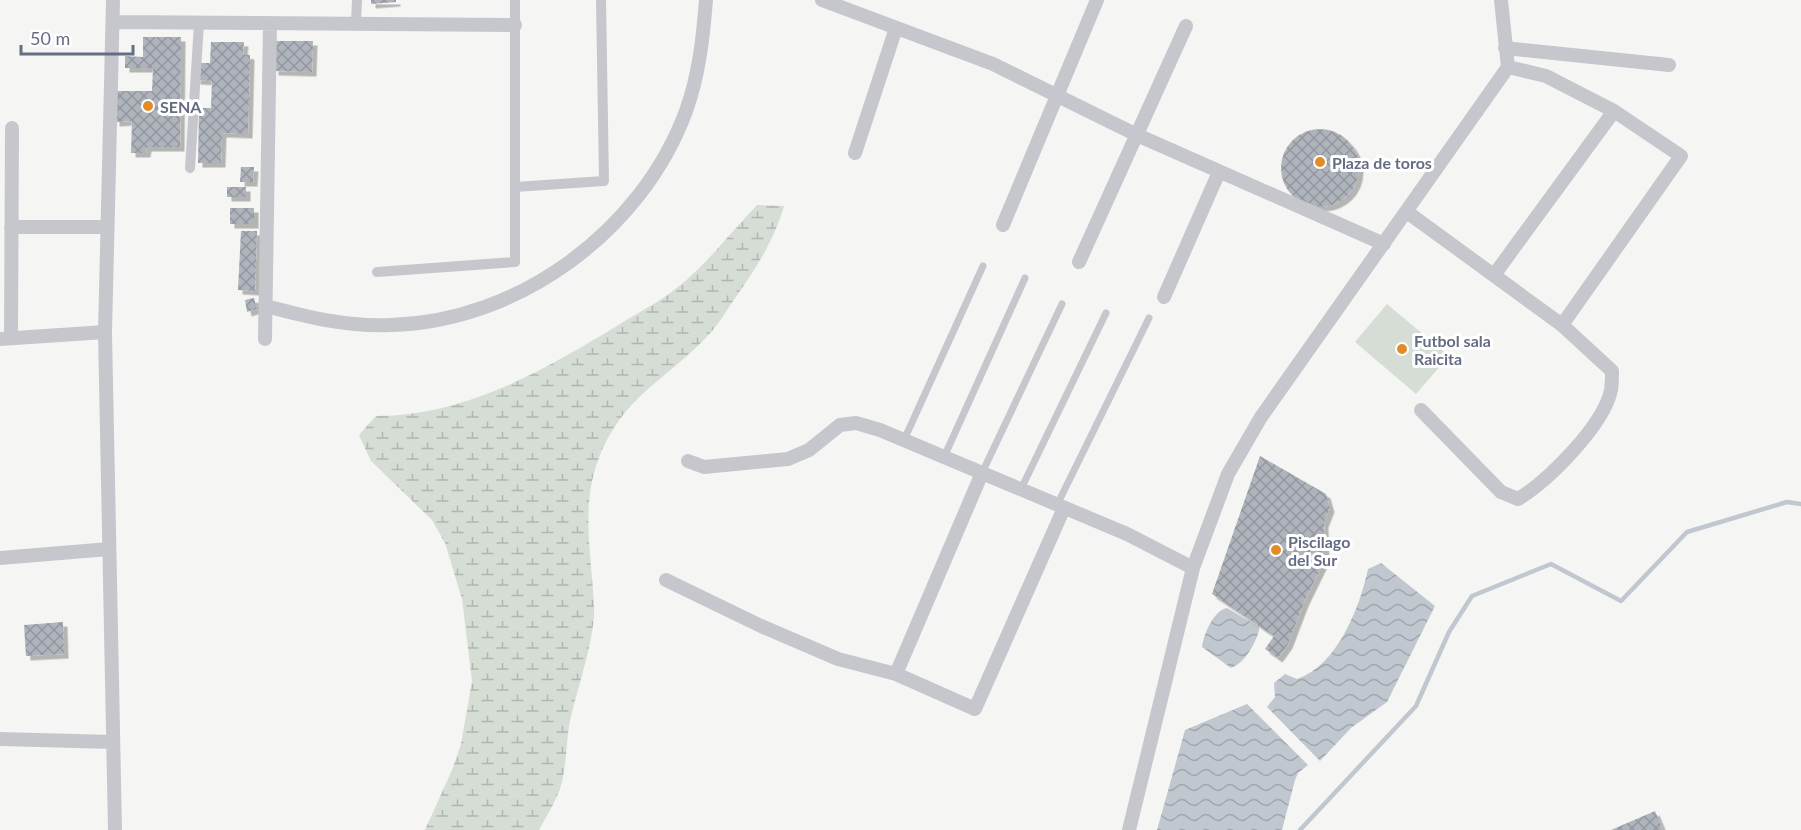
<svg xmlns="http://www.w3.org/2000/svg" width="1801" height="830" font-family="Lato,sans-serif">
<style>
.wetland{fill:url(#wetland-marsh)}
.park{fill:#d5ddd4}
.water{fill:url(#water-waves)}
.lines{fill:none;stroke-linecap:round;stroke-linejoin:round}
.stream{stroke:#c1c7cf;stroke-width:4.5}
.building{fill:url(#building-cross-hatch);filter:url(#shadow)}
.service{stroke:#c6c7cc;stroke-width:7}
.pedestrian{stroke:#c6c7cc;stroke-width:10}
.minor{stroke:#c6c7cc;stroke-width:14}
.poi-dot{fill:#e28b27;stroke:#fff;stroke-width:2}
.labels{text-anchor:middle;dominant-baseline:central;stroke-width:6;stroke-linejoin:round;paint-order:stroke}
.poi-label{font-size:16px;font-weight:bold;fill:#656d84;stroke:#fff;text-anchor:start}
</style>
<defs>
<pattern id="wetland-marsh" width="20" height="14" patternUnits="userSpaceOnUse" patternTransform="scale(1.5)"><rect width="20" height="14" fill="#d5ddd4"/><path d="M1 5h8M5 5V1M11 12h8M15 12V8" fill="none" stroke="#b0b7b2"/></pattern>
<pattern id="water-waves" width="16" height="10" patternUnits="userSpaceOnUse" patternTransform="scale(1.5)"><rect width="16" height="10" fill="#c1c7cf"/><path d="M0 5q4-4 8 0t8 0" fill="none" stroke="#a0a6ae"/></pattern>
<pattern id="building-cross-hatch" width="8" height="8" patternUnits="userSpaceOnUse" patternTransform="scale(1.5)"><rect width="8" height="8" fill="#afb3bb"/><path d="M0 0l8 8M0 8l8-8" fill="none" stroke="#92969e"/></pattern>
<filter id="shadow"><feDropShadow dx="4.5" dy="4.5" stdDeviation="0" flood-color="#0004"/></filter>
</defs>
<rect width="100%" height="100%" fill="#f5f6f3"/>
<path class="wetland" d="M757,205l27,1c-11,37 -29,64 -51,95 -7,10 -13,21 -21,30 -41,47 -88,62 -113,127 -19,47 -7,100 -5,149 1,35 -18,83 -25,119 -3,21 -3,44 -9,63 -5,14 -14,28 -21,41h-114l27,-60 9,-26 11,-63 -10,-82 -17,-56 -13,-23 -61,-59 -12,-26 17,-19c90,0 170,-47 244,-92 19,-12 41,-23 58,-37 29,-23 53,-55 79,-82z"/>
<path class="park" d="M1387,304l62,52 -33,38 -61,-52z"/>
<path class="water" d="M1381,563l54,43 -48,96 -36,26 -31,33 -53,-54 8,-10 -1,-14 11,-9 12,5c40,-13 63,-72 71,-110z
M1227,608l32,19v3c-3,13 -15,34 -28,38l-29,-21c2,-13 11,-36 25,-39z
M1247,704l61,61 -10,8 -3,7 -13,50h-125l28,-100z"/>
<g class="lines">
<path class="stream" d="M1300,830l116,-124 33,-74 23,-36 79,-32 70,37 66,-69 100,-30 14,2"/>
</g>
<path class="building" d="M371,0h25v2l-25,2z
M143,37h38l-1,110h-33l-1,6h-15l1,-32 -17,1v-31h37l1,-23h-28v-12l18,1z
M275,41h38l-1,31 -38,-1z
M211,42h33l-1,12 7,1 -2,79 -26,-1 -1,30h-23l1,-55h12l1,-27 -16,-1 1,-17h13z
M1281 168a39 39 0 1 1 78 0a39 39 0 1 1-78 0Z
M241,167h13l-1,15h-13z
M227,187h19v10h-19z
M230,208h24v16h-24z
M241,231h16l-2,60 -17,-1z
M254,298l3,11 -10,3 -2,-12z
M1260,456l66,38 4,14 -6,15 1,36 -21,43 -16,42 -10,14 -13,-9 9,-13 -62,-42z
M63,622l1,32 -38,2 -2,-31z
M1655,811l8,19h-52z"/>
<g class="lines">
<path class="service" d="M904,440l79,-174
M944,457l81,-179
M982,473l80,-169
M1021,489l85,-176
M1057,505l92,-187"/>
<path class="pedestrian" d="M356,24l1,-24
M190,168l9,-145
M515,187l89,-6 -3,-181
M377,272l138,-10v-262"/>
<path class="minor" d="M113,0l-8,332 10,498
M822,0l171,64 144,71 247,109
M113,22l402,3
M1505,48l164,17
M1508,67l38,9 68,35 67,45 -119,169
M855,153l41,-125
M1407,212l155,113 50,46c0,6 0,13 -1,19 -7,35 -63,91 -93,109l-17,-7 -80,-82
M1003,225l94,-225
M11,227h95
M1079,262l107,-236
M1494,275l120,-164
M1164,297l55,-125
M266,306c41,11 81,21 125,19 127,-3 251,-94 295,-214 13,-36 17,-73 20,-111
M11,338l1,-210
M0,339l105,-7
M265,339l5,-316
M688,461l16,6 84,-8 21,-9 31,-25 16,-2 24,7 247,104 66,34
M0,558l109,-9
M666,580l95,46 77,33 58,15 79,35 89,-201
M896,674l86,-201
M0,739l113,3
M1129,830l64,-262 35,-94 33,-57 247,-350 -7,-67"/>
</g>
<g class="poi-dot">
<circle cx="148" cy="106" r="6"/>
<circle cx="1320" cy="162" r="6"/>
<circle cx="1402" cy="349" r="6"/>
<circle cx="1276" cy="550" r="6"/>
</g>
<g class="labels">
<g class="poi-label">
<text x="160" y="106">SENA</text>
<text x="1332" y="162">Plaza de toros</text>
<text x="1414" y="340">Futbol sala<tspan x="1414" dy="18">Raicita</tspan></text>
<text x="1288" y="541">Piscilago<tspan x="1288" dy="18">del Sur</tspan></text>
</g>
</g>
<path d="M21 45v9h112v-9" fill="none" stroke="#656d84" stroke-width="3"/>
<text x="30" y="45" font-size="18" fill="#656d84" stroke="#ffffff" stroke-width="4.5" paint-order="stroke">50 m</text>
</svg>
